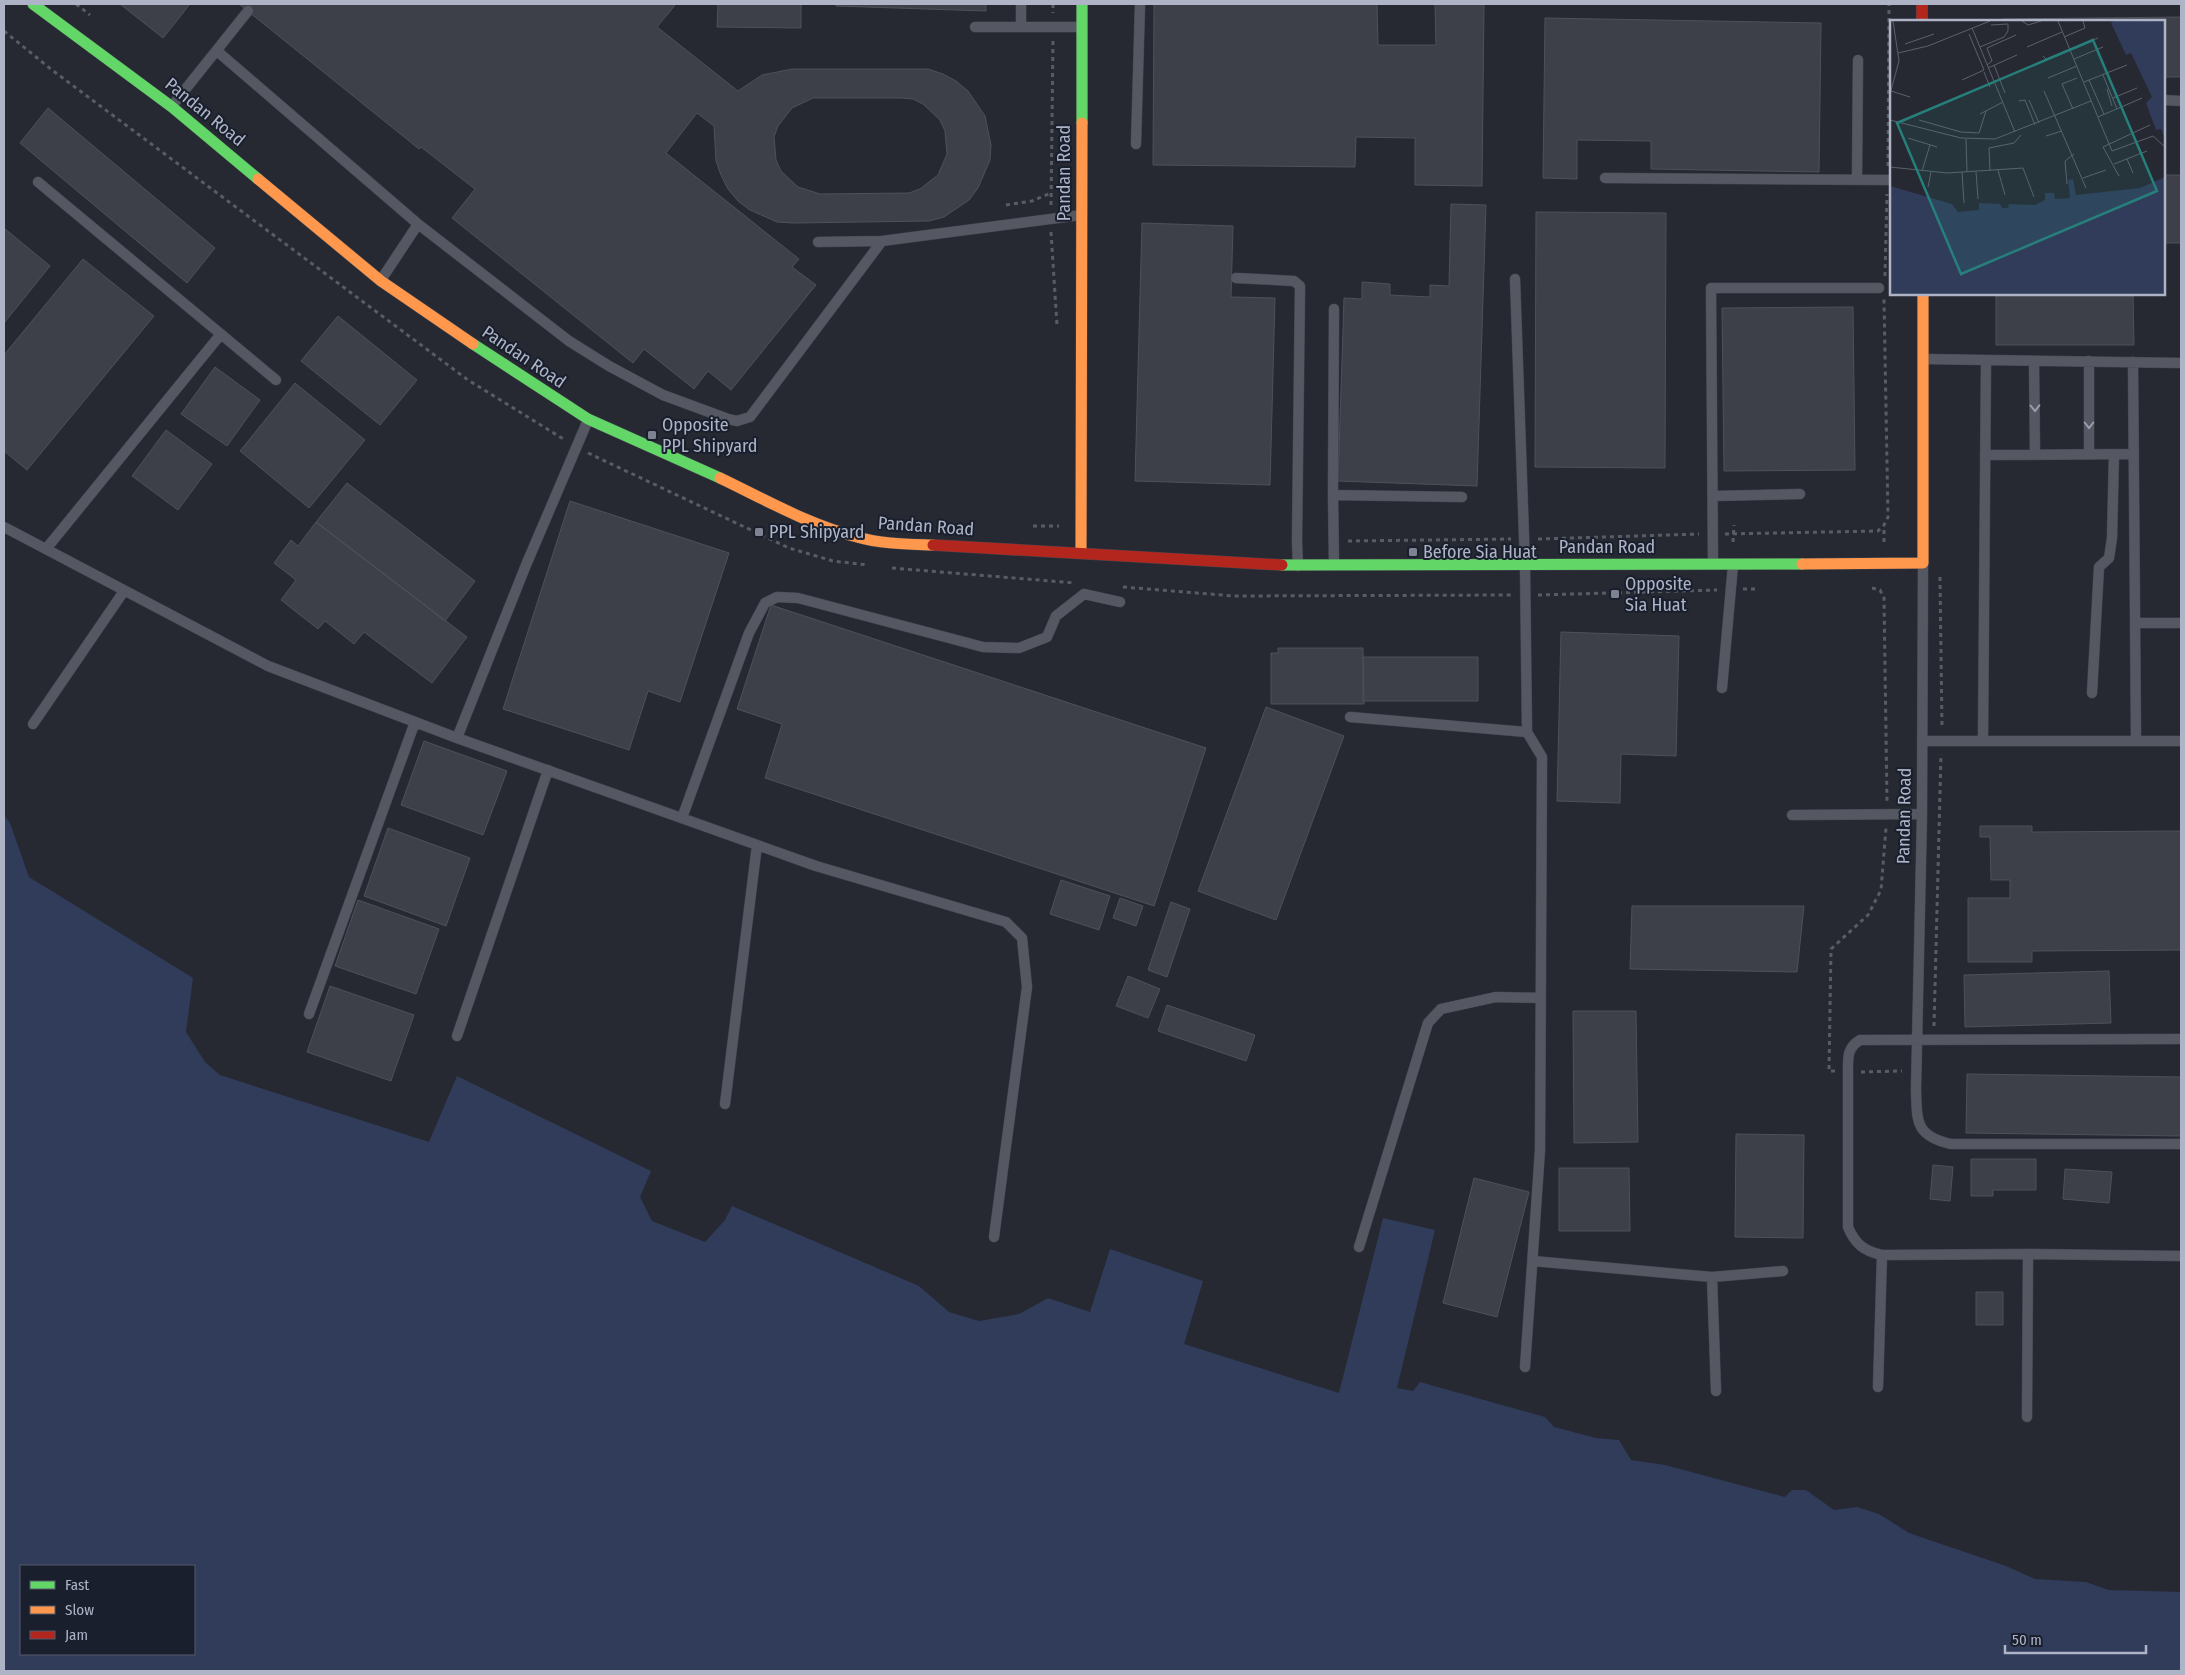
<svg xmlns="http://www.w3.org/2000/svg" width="2185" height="1675" font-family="'Fira Sans Condensed',sans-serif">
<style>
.water{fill:#303c5a;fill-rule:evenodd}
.building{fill:#3d4049;stroke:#4d515a;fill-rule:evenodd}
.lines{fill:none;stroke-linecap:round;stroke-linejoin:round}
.lane-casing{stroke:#42444c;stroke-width:11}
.fast-casing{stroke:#42444c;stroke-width:12}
.slow-casing{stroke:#42444c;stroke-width:12}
.jam-casing{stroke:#42444c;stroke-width:12}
.path{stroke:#585c65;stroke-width:3;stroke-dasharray:4 4;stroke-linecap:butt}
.lane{stroke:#555862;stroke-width:10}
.fast{stroke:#63d668;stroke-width:11}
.slow{stroke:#ff974d;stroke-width:11}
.jam{stroke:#b3261e;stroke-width:11}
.oneway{stroke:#989dad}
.poi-dot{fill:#7e8392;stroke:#191f2d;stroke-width:2}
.labels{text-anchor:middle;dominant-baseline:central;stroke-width:4;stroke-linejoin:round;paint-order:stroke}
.street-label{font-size:18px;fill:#aeb4c6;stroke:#191f2d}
.poi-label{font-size:18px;fill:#aeb4c6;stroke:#191f2d;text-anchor:start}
.inset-road{fill:none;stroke:#5c616d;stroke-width:1}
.view{fill:#277f7b;fill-opacity:0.15;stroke:#277f7b;stroke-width:2.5}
.inset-edge{fill:none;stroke:#aeb4c6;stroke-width:2.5}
</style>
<rect width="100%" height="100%" fill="#262932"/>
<path class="water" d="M4,815l6,8 19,54 164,101 -7,54 19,30 15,13 209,67 28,-66 194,95 -11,26 12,24 53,21 20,-22 7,-14 187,80 30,26 30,9 40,-7 29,-16 42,14 20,-63 93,32 -19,63 155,49 44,-175 52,12 -38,158 16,3 7,-9 125,35 9,10 42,11 23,2 12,20 34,5 120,32 7,-7h14l28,20 23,-3 22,7 30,19 97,33 29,13 51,3 23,8 72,2v79h-2177zM21,1566h173v88h-173z"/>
<path class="building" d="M120,4h70l-27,34z
M239,4h437l-19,23 81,64 24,-16 30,-6h136l15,5 13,7 12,10 17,25 6,29 -1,15 -12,28 -9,12 -25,17 -15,4 -136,2 -16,-1 -27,-12 -12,-9 -10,-12 -7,-14 -5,-14 -2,-35 -17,-13 -31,40 133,106 -7,8 24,18 -85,105 -23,-19 -14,18 -50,-40 -11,14 -181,-145 23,-29 -54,-42 -2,2zM813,98h88l12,1 10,5 17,16 5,11 2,23 -9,21 -18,14 -11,4 -89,1 -22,-7 -17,-16 -5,-11 -2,-23 4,-11 14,-18z
M718,4h83v24l-84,-1z
M836,4h150v7l-150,-5z
M1154,4h223l1,41h58l-1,-41h49l-2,182 -67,-1v-47l-59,-1 -1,30 -202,-2z
M2181,17v60h-17v-56h-162v-2z
M1545,18l276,5 -2,149 -168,-3v-28l-74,-1v39l-34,-1z
M48,108l167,140 -28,35 -167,-140z
M2164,175h17v68h-17z
M1451,204l35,1 -9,281 -139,-5 6,-183 18,1v-17l28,2v11l40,2v-12l19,1z
M1536,212l130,1 -1,255 -130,-1z
M1142,223l91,3 -2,71 44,1 -5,187 -135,-4z
M4,228l46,38 -46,57z
M83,259l71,57 -127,154 -23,-19v-96z
M1996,294h137l1,51h-138z
M1853,307l2,163 -131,1 -2,-163z
M338,316l79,64 -37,45 -79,-64z
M215,367l45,33 -33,46 -46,-32z
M295,383l70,57 -56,68 -69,-57z
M166,430l46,34 -34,46 -46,-34z
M347,483l128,98 -30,40 -129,-99z
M570,501l159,52 -49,149 -32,-11 -19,59 -126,-41z
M316,522l151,115 -35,46 -68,-51 -10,12 -29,-23 -7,8 -37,-29 15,-20 -22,-17 17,-23 7,6z
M771,605l435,143 -52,158 -389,-128 17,-54 -45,-15z
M1561,632l118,4 -3,120 -55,-2 -1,49 -63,-2z
M1278,648h85l1,56h-93v-51h7z
M1363,657h115v44h-115z
M1266,707l78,29 -68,184 -78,-29z
M424,741l83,30 -24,64 -82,-30z
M1980,826h52v6l149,-1v119l-149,1v11h-64v-64h42v-18h-19l-1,-43h-10z
M388,828l82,30 -24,68 -82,-30z
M1061,880l49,16 -11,34 -49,-16z
M1120,898l23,8 -7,20 -23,-8z
M358,900l81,29 -23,65 -81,-28z
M1171,902l19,7 -23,68 -19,-7z
M1632,906h172l-7,66 -167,-3z
M2109,971l2,52 -146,4 -1,-52z
M1128,976l32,13 -12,29 -32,-12z
M330,986l84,29 -23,66 -84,-29z
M1167,1005l88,30 -9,26 -88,-30z
M1573,1011h63l2,131 -64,1z
M1967,1074l214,3v59l-215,-3z
M1736,1134l68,1 -1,103 -68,-1z
M1971,1159h65v31h-43v6h-22z
M1933,1165l20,2 -3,34 -20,-2z
M1559,1168h70l1,63h-71z
M2065,1169l47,3 -3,31 -46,-4z
M1474,1178l55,14 -32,125 -54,-14z
M1976,1292h27v33h-27z"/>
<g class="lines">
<g class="lane-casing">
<path id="lane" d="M975,27h106
M1021,27v-23
M217,51l201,173 151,117 40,25 54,29 65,24 9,2 13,-4 132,-176
M2164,100l17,1
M172,106l76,-95
M1136,144l4,-140
M1605,178l286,2
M1857,180l1,-120
M38,182l238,198
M818,242l64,-1 199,-26
M1236,278l58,3 6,5 -3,256 1,24
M1515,279l10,286 2,167 15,25 -2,393 -15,217
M381,280l37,-56
M1334,309l-1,186 1,70
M1925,359l256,4
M2034,361l1,93
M2133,362l3,379
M2089,454v-93
M1985,455l149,-1
M1333,495l129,2
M1713,496l87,-2
M4,527l264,139 189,72 359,128 190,56 16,16 5,49 -33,250
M46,549l175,-215
M1713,563l-2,-275h168
M1923,565l-1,249 -6,275c1,32 -1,47 35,55h230
M2135,623h46
M1722,688l11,-123
M2092,693l7,-126 10,-9 3,-20 2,-84
M1350,717l177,15
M33,724l91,-133
M457,738l69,-173 62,-145
M1922,741h259
M1983,741l3,-381
M1792,815l130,-1
M682,818l67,-185 16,-30 12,-6 21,1 185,49 36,1 28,-11 9,-21 28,-22 36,8
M309,1014l106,-292
M457,1036l91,-266
M2181,1039l-321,1c-13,8 -12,17 -12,32v155c7,17 16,24 34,28l146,-1 153,2
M725,1104l32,-259
M1359,1247l69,-224 13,-14 55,-12 45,1
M1533,1261l179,16 71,-6
M1712,1277l4,114
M1878,1387l4,-132
M2027,1417l1,-163"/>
</g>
<g class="fast-casing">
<path id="fast" d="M33,4l139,103 86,72
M1082,123v-119
M473,344l115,75 132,59
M1282,565l520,-1"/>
</g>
<g class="slow-casing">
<path id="slow" d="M258,179l123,102 92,63
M720,478c44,21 89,47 137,59 25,7 50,7 76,8
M1081,552l1,-429
M1802,564l121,-1v-269"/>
</g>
<g class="jam-casing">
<path id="jam" d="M1922,4v17
M933,545l349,20"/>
</g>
<path class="path" d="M76,4l14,11
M1053,4v9
M4,31l48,39 416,310 97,60
M1888,166l1,-162
M1006,205l26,-4 19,-8
M1051,205l2,-166
M1051,232l6,93
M1885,276l2,-82
M588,453l201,95 44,13 35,4
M1033,526h26
M1725,534l153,-3 6,-6 4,-8 -4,-218
M1538,539l161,-5
M1348,541l163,-2
M1733,542l1,-17
M1884,542v-16
M892,568l183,15
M1940,577l2,151
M1123,587l111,9 278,-1
M1872,588l8,2 4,8 3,204
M1743,589h14
M1538,595l179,-5
M1934,1026l7,-272
M1835,1071h-6l2,-122 37,-34 13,-25 5,-62
M1861,1072l41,-1"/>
<use href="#lane" class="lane"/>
<use href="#fast" class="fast"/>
<use href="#slow" class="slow"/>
<use href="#jam" class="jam"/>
</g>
<defs><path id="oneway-chevron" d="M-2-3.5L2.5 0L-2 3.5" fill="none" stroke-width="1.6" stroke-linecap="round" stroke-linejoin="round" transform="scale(1.25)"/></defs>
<g class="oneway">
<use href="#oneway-chevron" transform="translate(2035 408) rotate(89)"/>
<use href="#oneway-chevron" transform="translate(2089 425) rotate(90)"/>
</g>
<g class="poi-dot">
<rect x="647" y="430" width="10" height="10" rx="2.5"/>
<rect x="754" y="527" width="10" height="10" rx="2.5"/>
<rect x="1408" y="547" width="10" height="10" rx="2.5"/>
<rect x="1610" y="589" width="10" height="10" rx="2.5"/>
</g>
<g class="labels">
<g class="street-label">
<text transform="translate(205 112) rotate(39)">Pandan Road</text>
<text transform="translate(1064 173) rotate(-90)">Pandan Road</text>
<text transform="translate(524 357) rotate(34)">Pandan Road</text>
<text transform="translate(926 526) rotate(4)">Pandan Road</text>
<text x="1607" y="547">Pandan Road</text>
<text transform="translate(1904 816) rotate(-89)">Pandan Road</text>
</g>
<g class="poi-label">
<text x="662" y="425">Opposite<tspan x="662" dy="21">PPL Shipyard</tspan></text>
<text x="769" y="532">PPL Shipyard</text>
<text x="1423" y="552">Before Sia Huat</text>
<text x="1625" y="584">Opposite<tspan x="1625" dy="21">Sia Huat</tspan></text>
</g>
</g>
<g transform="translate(1890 20)">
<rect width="275" height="275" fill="#262932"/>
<path d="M224,1h51v117l-4,-9 -5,1 -10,-27 6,-6 -21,-44 -5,2 -15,-32zM275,157v117h-275v-108l62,18 6,8 21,-2v-7l21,1 2,4h6l1,-4 26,1 10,-5v-7h9l1,6 15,-1 -2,-18 5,-1 3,16 64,-7z" fill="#303c5a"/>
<path class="inset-road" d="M132,1l6,4 13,-4M168,1l54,130 41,-15 12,11M82,8l43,104M174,17l21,-9 -2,-7M15,24l29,-10M90,27l24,-10 4,-6v-7l-17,1M137,27l35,-15M186,28l22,-10M8,33l30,-7 62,-25M153,36l3,3 29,-12M184,39l29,-12M97,45l5,-4 -5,-13 29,-13M104,45l11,28M98,48l29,-13M94,52l6,15M213,55l14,34M158,58l29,-12M72,60l22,-10 -15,-36M199,60l15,34M194,62l43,-17M217,69l5,17M1,71l19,6M154,71l42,97M0,74l9,-33 -6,-40M223,78l24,-10M139,80l10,23M129,81l6,-1 10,25M183,89l-11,-25 15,-6M90,94l23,-12M208,97l44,-19M0,100l71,18 34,1 96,-38M29,100l42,12 18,1 7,-22M156,116l16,-5M18,118l29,9M76,119l1,33M237,139l6,14M224,144l33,-13M0,147l57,6 76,-5 11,29M108,150l7,25M32,151l8,-26M100,151l-1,-23 25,-5 7,-8M72,152l2,31M86,152l2,27M229,156l-16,-29 47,-22M193,158l23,-8M177,164l-2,-23 9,-7M38,167l3,-15"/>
<path class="view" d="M203,20l64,151 -196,83 -64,-151z"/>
<rect width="275" height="275" class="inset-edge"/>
</g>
<rect width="2185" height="1675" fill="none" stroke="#aeb4c6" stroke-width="10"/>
<rect x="20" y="1565" width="175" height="90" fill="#191f2d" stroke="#555b6a"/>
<rect x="30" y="1581" width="25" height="8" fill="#63d668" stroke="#555b6a"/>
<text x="65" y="1590" font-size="15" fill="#aeb4c6">Fast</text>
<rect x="30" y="1606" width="25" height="8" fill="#ff974d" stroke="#555b6a"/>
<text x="65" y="1615" font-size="15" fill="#aeb4c6">Slow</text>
<rect x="30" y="1631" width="25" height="8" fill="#b3261e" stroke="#555b6a"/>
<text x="65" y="1640" font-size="15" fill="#aeb4c6">Jam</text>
<path d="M2005 1645v8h141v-8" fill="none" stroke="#aeb4c6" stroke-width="2.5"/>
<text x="2012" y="1645" font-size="15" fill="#aeb4c6" stroke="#191f2d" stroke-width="4" paint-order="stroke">50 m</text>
</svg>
